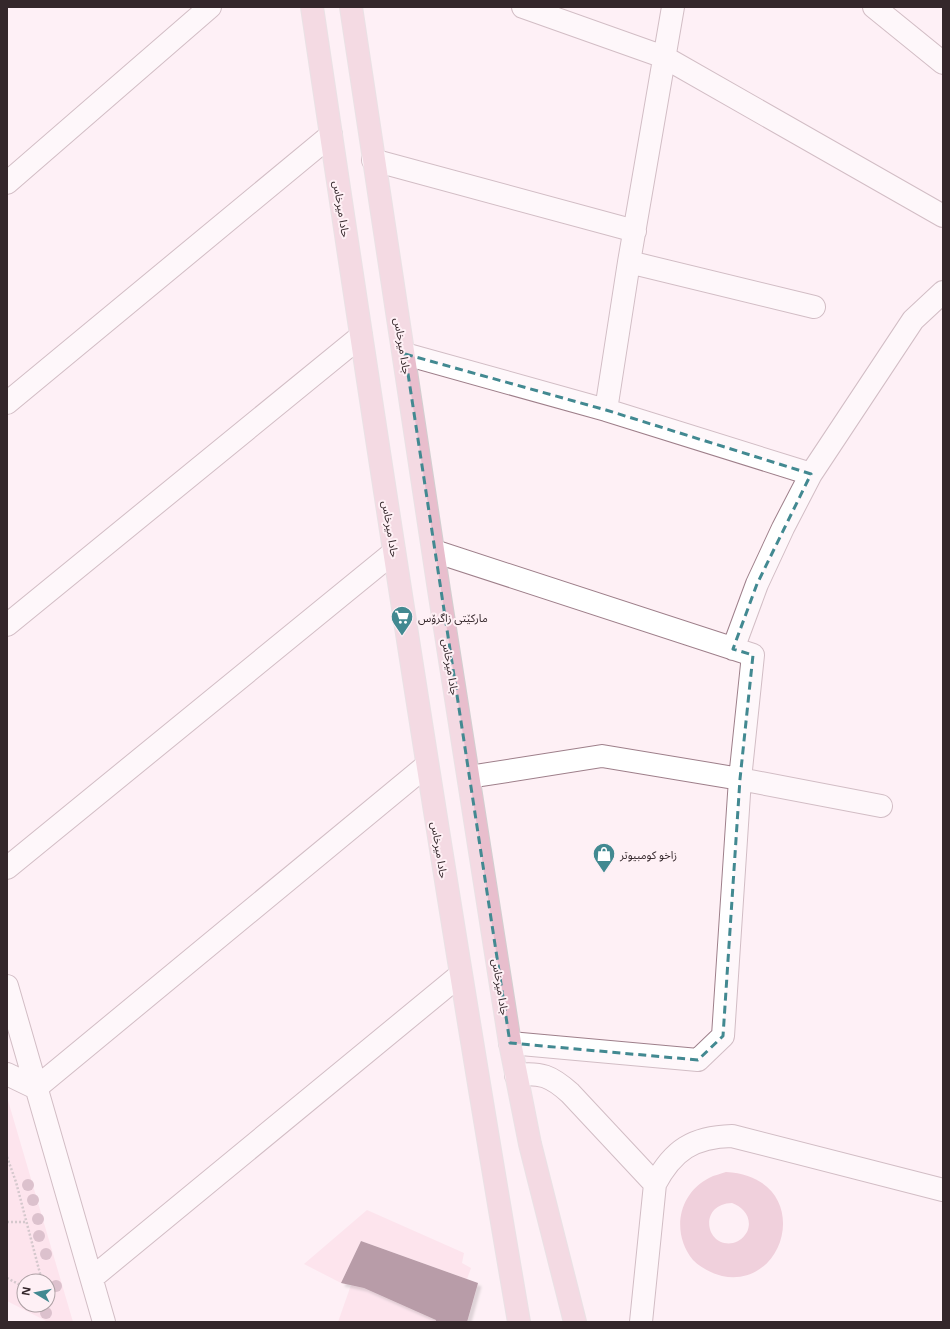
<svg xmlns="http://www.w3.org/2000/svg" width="950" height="1329" font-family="'Noto Sans','Noto Sans Arabic',sans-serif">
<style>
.green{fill:#fcd5e3;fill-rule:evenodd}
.water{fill:#e1a8bc;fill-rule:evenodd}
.building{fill:#653548;filter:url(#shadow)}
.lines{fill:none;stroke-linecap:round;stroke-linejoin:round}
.minor-casing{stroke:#9e7f8a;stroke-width:24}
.major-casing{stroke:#d2cfd0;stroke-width:24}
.path{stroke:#a4979b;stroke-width:2.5;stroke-dasharray:2 2;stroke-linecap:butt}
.minor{stroke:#fff;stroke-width:22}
.major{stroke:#e8becd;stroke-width:22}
.tree{fill:#b4889b}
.marked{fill:none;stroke:#428991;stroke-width:3;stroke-dasharray:8 5;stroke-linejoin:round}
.labels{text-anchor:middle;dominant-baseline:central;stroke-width:4;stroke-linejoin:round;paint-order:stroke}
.street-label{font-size:11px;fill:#34272b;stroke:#fef0f5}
.poi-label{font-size:11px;fill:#34272b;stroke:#fef0f5;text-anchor:start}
</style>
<defs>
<filter id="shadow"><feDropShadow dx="3.5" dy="3.5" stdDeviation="1" flood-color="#0004"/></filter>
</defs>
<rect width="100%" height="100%" fill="#fef0f5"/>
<path class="green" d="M7,1097l66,225h-25l-41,-21zM24,1281h24v24h-24z
M367,1210l97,43 -2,10 9,5 -4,11 -106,-38 -20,42 -37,-19z
M351,1285l13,3 72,32v2h-98z"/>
<path class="water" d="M726,1172c89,5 63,118 -4,104 -11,-3 -21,-8 -29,-16 -22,-27 -15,-66 16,-82 5,-3 12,-4 17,-6zM732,1203c12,4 21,16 15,29 -3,5 -7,9 -14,11 -28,5 -35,-39 -1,-40z"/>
<path class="building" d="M361,1241l117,42 -11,39h-31v-2l-72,-32 -23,-5z"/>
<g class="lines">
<g class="minor-casing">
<path id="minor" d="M523,7l141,50 279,159
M874,7l69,56
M373,160l262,71
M7,183l203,-176
M629,262l185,45
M405,354l201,56 205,64
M7,403l324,-268
M606,410l23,-148 44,-255
M434,551l319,104 -13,124 -17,257 -25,24 -188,-17
M7,625l354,-289
M733,649l24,-65 26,-56 28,-54 102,-154 30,-28
M469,777l133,-21 138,23 141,27
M7,868l387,-316
M7,986l97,336
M7,1074l29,14 391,-323
M516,1075c25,-3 35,1 54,18l85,91
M92,1278l368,-303
M641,1322l14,-138c18,-34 38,-47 77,-48l211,54"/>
</g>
<g class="major-casing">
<path id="major" d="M312,7c65,439 132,878 207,1315
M351,7l88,583 71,453 20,101 45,178"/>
</g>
<path class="path" d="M7,1157l9,25 26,99
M7,1222h19
M7,1278l17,9"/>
<use href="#minor" class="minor"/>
<use href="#major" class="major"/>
</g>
<g class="tree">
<circle cx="28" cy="1185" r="6"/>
<circle cx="33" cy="1200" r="6"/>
<circle cx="38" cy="1219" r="6"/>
<circle cx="39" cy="1236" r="6"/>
<circle cx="46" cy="1254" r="6"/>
<circle cx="56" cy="1286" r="6"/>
<circle cx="46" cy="1313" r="6"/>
</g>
<path d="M0 0H950V1329H0ZM405,354l201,56 205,64 -54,110 -24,65 20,6 -13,124 -17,257 -25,24 -188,-17z" fill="#fef0f5" fill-opacity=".55" fill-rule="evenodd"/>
<path class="marked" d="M405,354l201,56 205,64 -54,110 -24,65 20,6 -13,124 -17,257 -25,24 -188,-17z"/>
<defs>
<g id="supermarket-pin" transform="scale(1.15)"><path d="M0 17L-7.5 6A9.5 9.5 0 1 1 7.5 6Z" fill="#428991" stroke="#fef0f5"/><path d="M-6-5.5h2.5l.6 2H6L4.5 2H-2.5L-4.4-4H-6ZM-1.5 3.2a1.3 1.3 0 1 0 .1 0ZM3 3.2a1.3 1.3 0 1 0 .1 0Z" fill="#fff"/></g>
<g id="shop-pin" transform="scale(1.15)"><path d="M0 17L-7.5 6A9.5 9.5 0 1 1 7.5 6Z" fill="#428991" stroke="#fef0f5"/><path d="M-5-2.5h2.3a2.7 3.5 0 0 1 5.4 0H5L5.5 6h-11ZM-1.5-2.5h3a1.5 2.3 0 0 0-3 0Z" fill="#fff"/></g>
</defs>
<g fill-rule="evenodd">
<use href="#supermarket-pin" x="402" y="617"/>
<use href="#shop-pin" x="604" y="854"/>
</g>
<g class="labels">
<g class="street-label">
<text transform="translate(342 209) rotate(81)">حادا ميرخاس</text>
<text transform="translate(403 346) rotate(81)">جادا ميرخاس</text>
<text transform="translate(391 529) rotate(81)">حادا ميرخاس</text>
<text transform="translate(451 667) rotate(81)">جادا ميرخاس</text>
<text transform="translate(440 850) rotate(81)">حادا ميرخاس</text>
<text transform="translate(501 987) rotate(81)">جادا ميرخاس</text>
</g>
<g class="poi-label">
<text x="418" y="617">مارکێتی زاگرۆس</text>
<text x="620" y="854">زاخو كومبيوتر</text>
</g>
</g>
<rect width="950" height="1329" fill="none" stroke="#34272b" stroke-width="16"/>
<g transform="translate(36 1293) rotate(280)"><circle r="19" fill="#fef0f5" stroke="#ada0a4"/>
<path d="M0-3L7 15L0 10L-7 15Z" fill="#428991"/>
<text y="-6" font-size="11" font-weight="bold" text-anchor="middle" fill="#34272b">N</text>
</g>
</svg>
